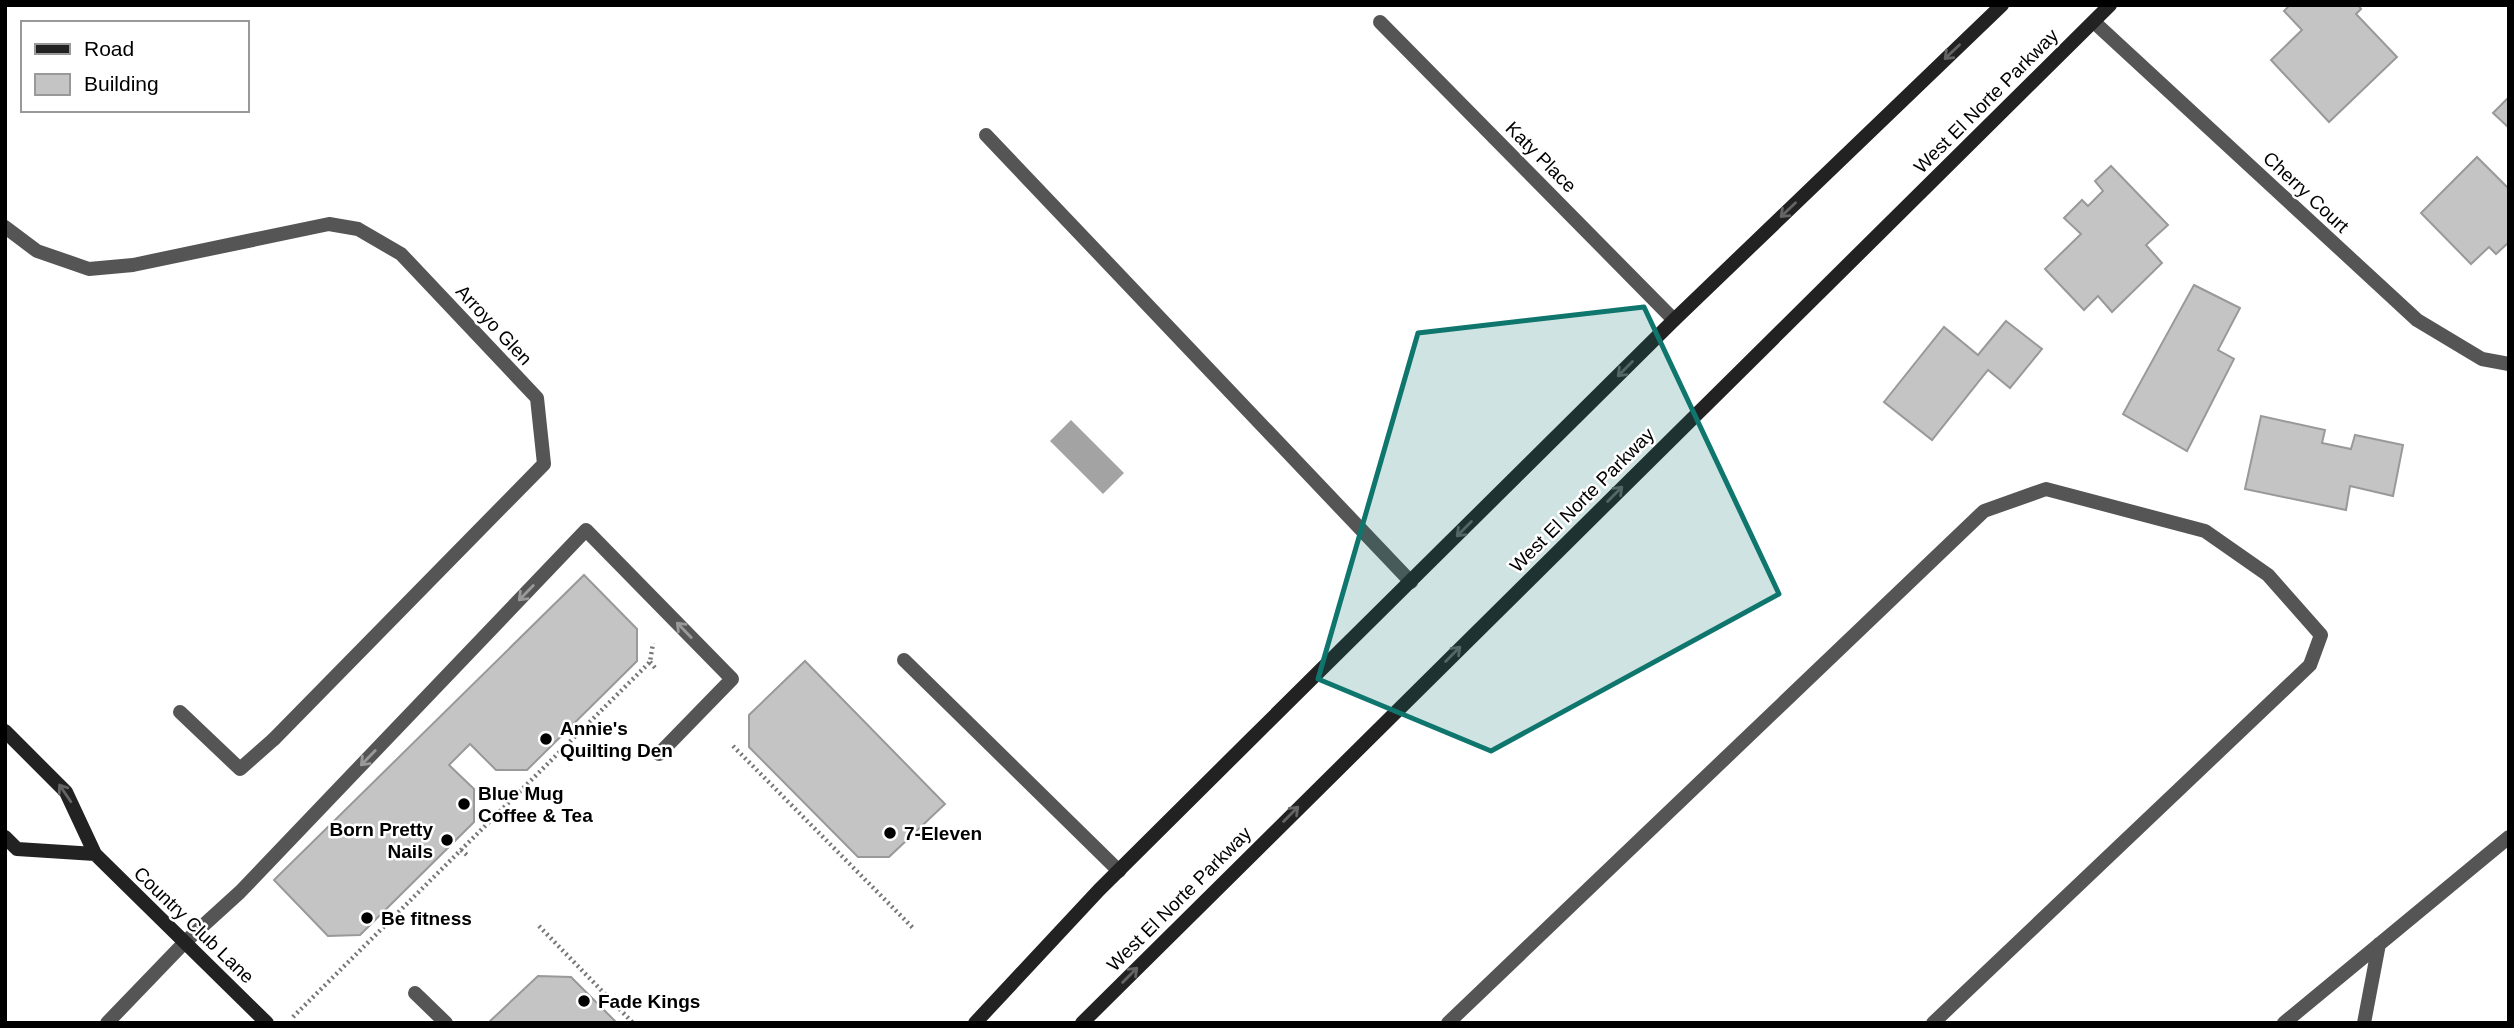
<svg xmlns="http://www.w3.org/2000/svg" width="2514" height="1028" font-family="Arial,sans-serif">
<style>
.water{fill:#a3a3a3}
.building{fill:#c4c4c4;stroke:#999;stroke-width:2}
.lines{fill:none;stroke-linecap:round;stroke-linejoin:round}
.path{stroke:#777;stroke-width:4.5;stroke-dasharray:2 3.5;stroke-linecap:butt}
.service{stroke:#555;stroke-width:14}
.minor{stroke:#555;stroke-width:14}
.secondary{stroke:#222;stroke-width:14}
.oneway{stroke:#646464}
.oneway2{stroke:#999}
.marked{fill:#0f766e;fill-opacity:0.2;stroke:#0f766e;stroke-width:5;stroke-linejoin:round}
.poi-dot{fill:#000;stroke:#fff;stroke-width:2.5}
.labels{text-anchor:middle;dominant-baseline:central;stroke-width:5;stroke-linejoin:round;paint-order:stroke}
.street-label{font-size:19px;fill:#000;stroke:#fff}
.poi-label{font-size:19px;font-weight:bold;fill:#000;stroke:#fff;text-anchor:start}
</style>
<rect width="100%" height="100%" fill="#fff"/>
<path class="water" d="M1071,420l53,53 -21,21 -53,-53z"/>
<path class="building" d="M2290,5h68l3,4 -5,5 41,43 -68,65 -58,-62 31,-30 -18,-19z
M2509,97v31l-16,-15z
M2477,157l32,32v53l-13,12 -7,-7 -18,17 -50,-51z
M2111,166l57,59 -22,20 16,18 -50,49 -14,-16 -14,14 -39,-41 36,-35 -17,-16 18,-18 6,6 15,-15 -8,-10z
M2194,285l46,23 -22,42 16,9 -47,92 -64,-37z
M2006,321l36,28 -32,39 -22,-18 -56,70 -48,-38 60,-75 34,28z
M2261,416l64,14 -3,13 29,6 4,-14 48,10 -10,51 -43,-10 -4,24 -101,-21z
M584,575l53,54v32l-110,109h-31l-26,-26 -21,21 25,24v33l-114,113 -32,1 -54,-56z
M805,661l140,143 -56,53h-31l-109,-110v-32z
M538,976l33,1 46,46h-129z"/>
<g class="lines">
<path class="path" d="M650,662l7,8
M733,746l180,182
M461,850l7,6
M539,926l94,97
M293,1017l357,-355 3,-19"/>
<path class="service" d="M986,135l425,447
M904,660l215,211
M180,712l60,57 34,-30
M185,942l55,-50 346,-362 146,149 -73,75
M415,993l31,30
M1448,1023l536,-512 62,-22 159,42 63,44 53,60 -11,30 -377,358
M2284,1023l225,-186
M2364,1023l15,-79"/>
<path class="minor" d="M1380,22l294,298
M2094,22l323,298 65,39 27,5
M5,227l32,24 52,18 44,-4 196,-41 29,5 43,25 136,144 7,66 -270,275
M107,1023l78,-81"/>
<path class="secondary" d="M5,731l61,61 29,62 172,169
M5,837l12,12 78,5
M975,1023l124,-133 148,-147 427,-423 328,-315
M1082,1023l1028,-1018"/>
</g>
<defs><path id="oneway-shaft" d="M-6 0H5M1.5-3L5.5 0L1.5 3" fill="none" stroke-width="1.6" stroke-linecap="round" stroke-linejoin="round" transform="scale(1.75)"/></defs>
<g class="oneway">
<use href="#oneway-shaft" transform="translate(1952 52) rotate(136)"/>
<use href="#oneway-shaft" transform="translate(1788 210) rotate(136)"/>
<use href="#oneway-shaft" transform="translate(1625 369) rotate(135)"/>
<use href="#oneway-shaft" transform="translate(1615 494) rotate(-45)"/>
<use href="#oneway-shaft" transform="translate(1464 529) rotate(135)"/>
<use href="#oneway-shaft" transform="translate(1453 654) rotate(-45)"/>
<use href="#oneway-shaft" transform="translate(65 793) rotate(-124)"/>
<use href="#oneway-shaft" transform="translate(1291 814) rotate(-45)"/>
<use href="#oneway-shaft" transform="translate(1130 975) rotate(-45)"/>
</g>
<g class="oneway2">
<use href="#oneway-shaft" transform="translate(526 593) rotate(134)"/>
<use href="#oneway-shaft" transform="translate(684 630) rotate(-134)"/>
<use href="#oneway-shaft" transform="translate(368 758) rotate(134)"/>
</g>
<path class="marked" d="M1644,307l135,287 -288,157 -173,-72 100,-346z"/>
<g class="poi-dot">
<circle cx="546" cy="739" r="7"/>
<circle cx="464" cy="804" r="7"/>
<circle cx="890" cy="833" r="7"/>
<circle cx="447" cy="840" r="7"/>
<circle cx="367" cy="918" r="7"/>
<circle cx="584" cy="1001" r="7"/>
</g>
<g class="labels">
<g class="street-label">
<text transform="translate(1986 101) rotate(-45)">West El Norte Parkway</text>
<text transform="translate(1541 157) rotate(45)">Katy Place</text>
<text transform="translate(2306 192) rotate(43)">Cherry Court</text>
<text transform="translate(494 325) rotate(47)">Arroyo Glen</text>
<text transform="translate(1582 500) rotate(-45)">West El Norte Parkway</text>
<text transform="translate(1179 899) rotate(-45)">West El Norte Parkway</text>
<text transform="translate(194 925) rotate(44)">Country Club Lane</text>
</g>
<g class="poi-label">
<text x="560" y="728">Annie's<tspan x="560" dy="22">Quilting Den</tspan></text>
<text x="478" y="793">Blue Mug<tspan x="478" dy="22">Coffee &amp; Tea</tspan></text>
<text x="433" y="829" text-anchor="end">Born Pretty<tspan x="433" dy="22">Nails</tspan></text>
<text x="904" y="833">7-Eleven</text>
<text x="381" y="918">Be fitness</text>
<text x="598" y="1001">Fade Kings</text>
</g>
</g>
<rect width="2514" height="1028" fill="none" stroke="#000000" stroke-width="14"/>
<rect x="21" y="21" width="228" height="91" fill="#ffffff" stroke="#999999" stroke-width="2"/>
<rect x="35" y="44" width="35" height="10" fill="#222222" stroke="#999999" stroke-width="2"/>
<text x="84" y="56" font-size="21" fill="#000000">Road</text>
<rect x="35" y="74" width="35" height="21" fill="#c4c4c4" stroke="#999999" stroke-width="2"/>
<text x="84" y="91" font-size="21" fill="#000000">Building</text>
</svg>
